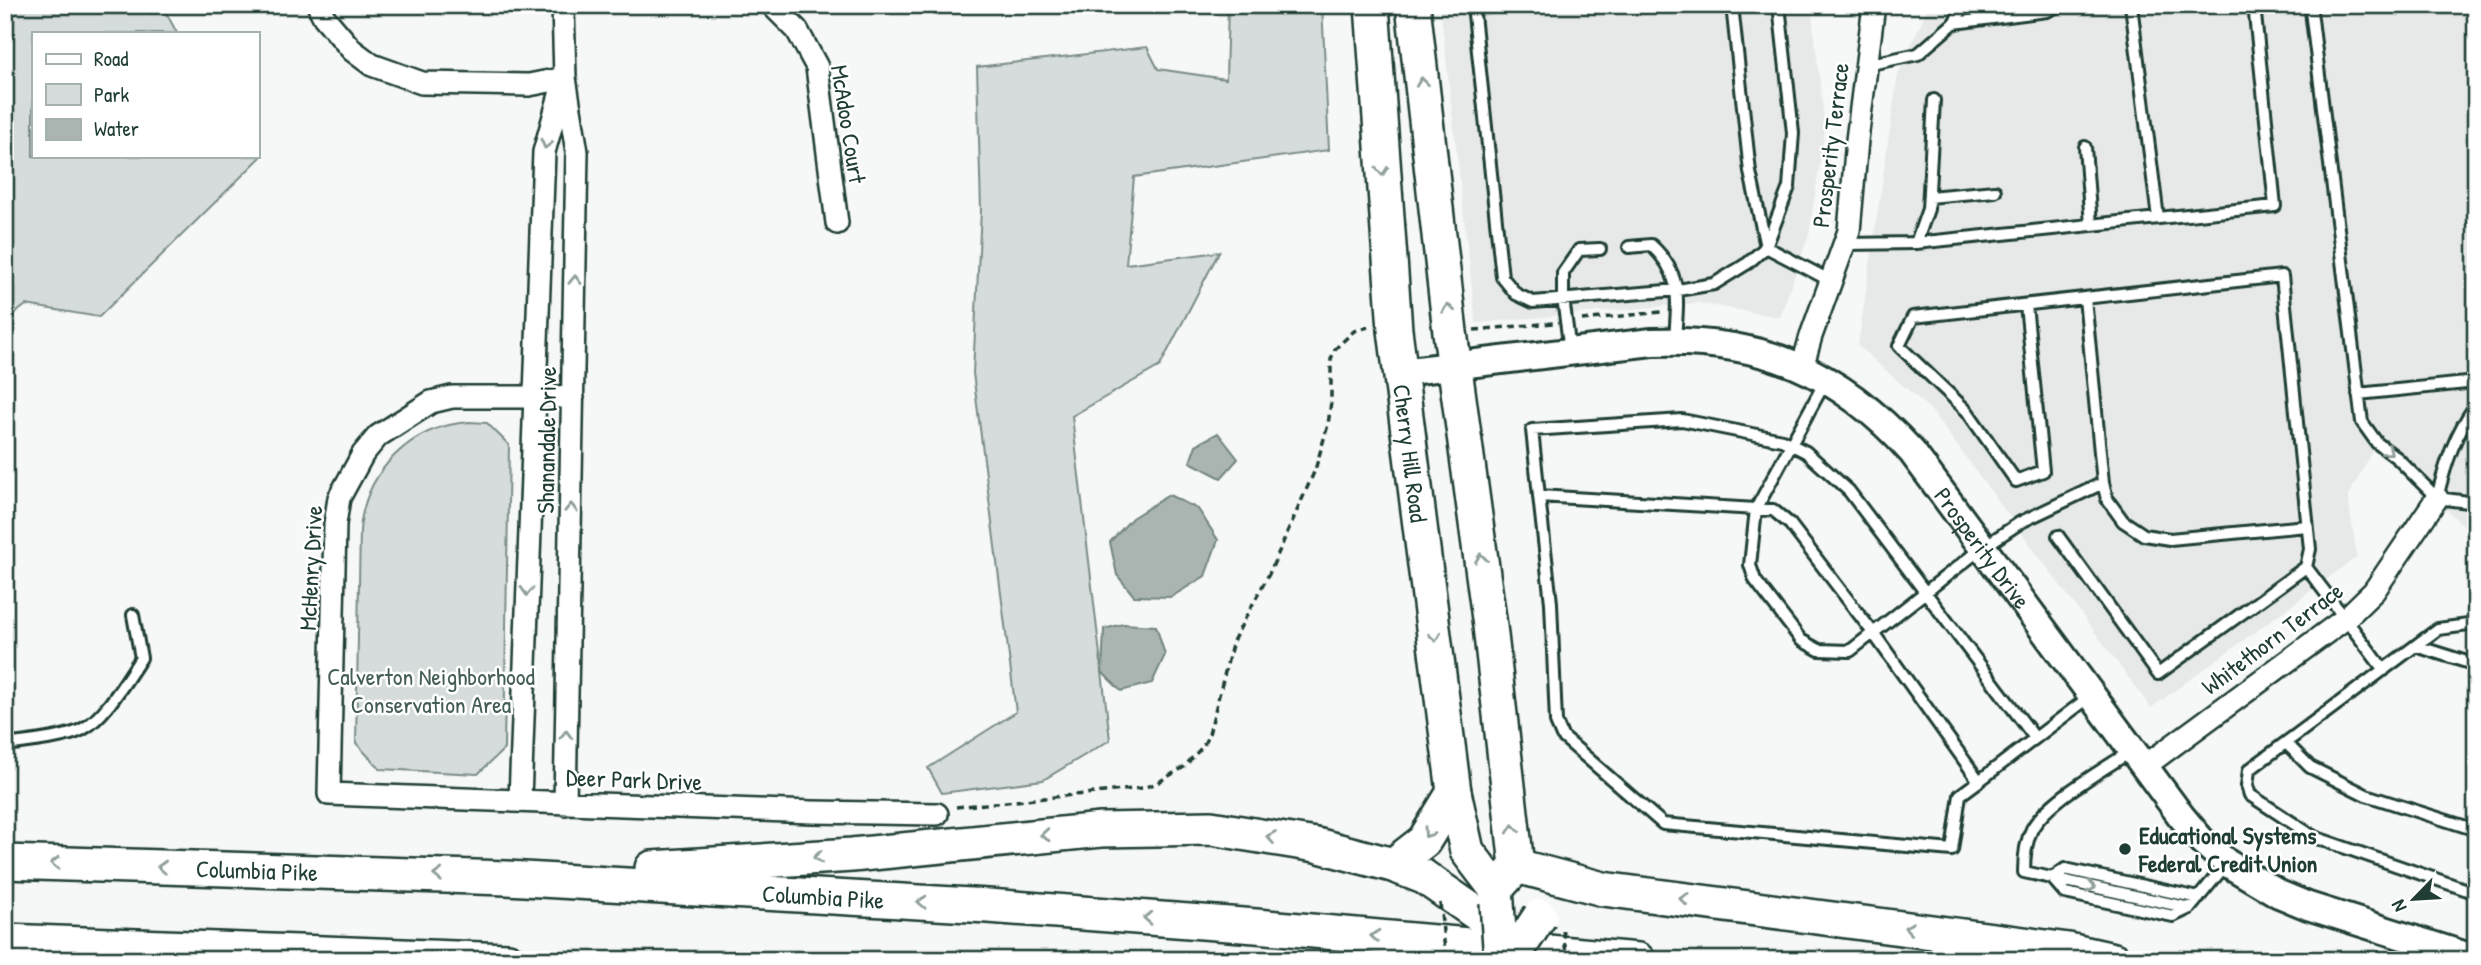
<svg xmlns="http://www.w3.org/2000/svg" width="2481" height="965" font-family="'Patrick Hand',sans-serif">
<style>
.built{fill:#e6e9e8}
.green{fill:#d6dcdb;stroke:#7a8c88;stroke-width:2}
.water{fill:#aab5b1;stroke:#72857f;stroke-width:2}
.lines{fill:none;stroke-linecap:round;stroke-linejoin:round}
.service-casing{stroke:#1f3d34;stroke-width:16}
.minor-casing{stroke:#1f3d34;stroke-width:26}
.tertiary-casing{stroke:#1f3d34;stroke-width:32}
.primary-casing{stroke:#1f3d34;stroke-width:38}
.trunk-casing{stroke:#1f3d34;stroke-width:38}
.path{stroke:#1f3d34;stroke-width:3.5;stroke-dasharray:7 5;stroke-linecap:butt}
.service{stroke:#fff;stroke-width:10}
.minor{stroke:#fff;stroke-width:21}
.tertiary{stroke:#fff;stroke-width:26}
.primary{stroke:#fff;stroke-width:33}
.trunk{stroke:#fff;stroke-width:33}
.primary-bridge-casing{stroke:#1f3d34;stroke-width:38;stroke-linecap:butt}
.trunk-bridge-casing{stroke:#1f3d34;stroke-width:38;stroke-linecap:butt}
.path-bridge{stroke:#1f3d34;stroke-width:3.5;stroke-dasharray:7 5;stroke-linecap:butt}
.primary-bridge{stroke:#fff;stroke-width:33}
.trunk-bridge{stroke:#fff;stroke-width:33}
.oneway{stroke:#8f9e9a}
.poi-dot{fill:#1f3d34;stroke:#fff;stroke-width:2.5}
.labels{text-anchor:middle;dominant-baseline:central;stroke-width:5;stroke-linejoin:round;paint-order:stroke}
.street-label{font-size:24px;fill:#1f3d34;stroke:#fff}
.park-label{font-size:24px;fill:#445d55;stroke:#fff}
.poi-label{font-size:24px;font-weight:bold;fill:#1f3d34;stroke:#fff;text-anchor:start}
</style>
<rect width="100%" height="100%" fill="#f6f7f7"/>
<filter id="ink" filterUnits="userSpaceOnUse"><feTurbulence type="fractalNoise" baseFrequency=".0143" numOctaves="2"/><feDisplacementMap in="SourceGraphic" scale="14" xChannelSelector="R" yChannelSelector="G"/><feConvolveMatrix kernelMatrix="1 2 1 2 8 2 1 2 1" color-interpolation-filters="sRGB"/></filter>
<g filter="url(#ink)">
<path class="built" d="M1440,5h371l14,124 -16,105 -29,83 -82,-14 -222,20z
M1929,5h547v531l-102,-89 -26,50 9,60 -206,151 -221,-299 -72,-63 40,-272z"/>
<path class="green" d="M5,5h157l15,28h-144v123h224v-4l4,5 -162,160 -73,-12 -21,16z
M1228,5h94l7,145 -195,27 -8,87 93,-12 -59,114 -88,50 38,324 -67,40 -101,13 -14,-25 88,-56 -43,-339 8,-163 -4,-143 170,-20 11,22 68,10z
M469,422l18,1 22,22 -5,304 -26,25 -98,-5 -24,-26 4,-213c5,-58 50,-104 109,-108z"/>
<path class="water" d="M1218,433l20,26 -17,19 -31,-16 6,-17z
M1169,495l29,14 20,31 -13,36 -34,21 -37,-1 -17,-21 -7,-33 22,-24z
M1123,624l33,2 9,29 -13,28 -31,8 -19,-19 2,-43z"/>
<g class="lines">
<g class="service-casing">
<path id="service" d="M1473,5l29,272 14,17 17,8 145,-12 36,-6 34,-21 18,-16 23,-60 4,-54 -14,-128
M1732,5l18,167 16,75 65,34
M2131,5l27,213
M2313,5l-2,6 51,411 15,21 20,15 40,40 39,5
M1954,23l93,-12 13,-6
M1866,65l52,-11 36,-31 10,-18
M2085,147l6,78
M1929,197l66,-6
M1916,243l12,-34 6,-109
M1844,244l72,-1 359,-37 -21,-201
M1629,247l22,-2c33,30 26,56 24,96
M2026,305l17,166 -27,10 -49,-70 -68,-65 14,-29 369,-41 28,273 -4,18 78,103
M1570,351l-7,-53v-25l16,-23 21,-1
M1826,380l-70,129 -6,56 5,15 46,60 18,10 31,1 132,-103 39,-26 82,-39 -18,-185
M2358,394l118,-12
M2103,483l4,16 16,22 21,14 26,4 137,-13
M1539,496l12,107 5,119 6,14 101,88 289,26 8,-55 19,-14
M2437,498c8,-33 18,-65 39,-93
M2058,536l100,138 148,-107
M2476,624l-38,5 -189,141 -2,16 3,9 64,42 162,56
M2416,646l60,19
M2035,738l-186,-247 -43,-39 -24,-12 -100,-20 -150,10 7,66 234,14 17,14 84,110 105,147 113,-86
M2286,743l24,24 56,28 110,35
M5,745c21,-3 58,-6 76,-15 23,-11 46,-51 60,-72l-8,-43
M2131,751c-28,19 -83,49 -99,78 -7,14 -8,28 -8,43l166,36 37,-45
M2190,908l-17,8 -108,-23 -13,-15 13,-9 134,29"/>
</g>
<g class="minor-casing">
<path id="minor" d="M318,5l6,12 28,33 20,15 50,18 107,2 36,-7
M563,5l2,73 12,74 -12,652
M772,5l25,25 20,37 20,156
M1802,368l9,-32 38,-105 8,-91 17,-135
M573,397h-121l-21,5 -53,34 -15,18 -24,44 -4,26 -6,270 483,18 125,2
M2145,766l201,-148 28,-27 63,-93
M520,800l24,-648 19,-68"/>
</g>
<g class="tertiary-casing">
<g id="tertiary">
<path id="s1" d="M1401,372l251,-30c110,-4 187,29 260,110l269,364 21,25 25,22 52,31 29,12 168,53"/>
</g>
</g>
<g class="primary-casing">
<g id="primary">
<path id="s2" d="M1372,5l23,325 59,462 13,59 29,38 1,14"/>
<path d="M1413,5l37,327 40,294 27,240 -20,22"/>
</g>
</g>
<g class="trunk-casing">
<g id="trunk">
<path id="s3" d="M5,862l502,16 481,28 268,20 382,34"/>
<path d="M1393,865l31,-24 30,-49"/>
<path d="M1517,866l86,23 466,61 45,10"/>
<path d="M652,868l200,-13 249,-25 110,-2 105,17 77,20 31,12 75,52"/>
<path d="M5,941l503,19"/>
</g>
</g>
<path class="path" d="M1582,320l79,-8
M1474,330l79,-7
M956,807l187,-19 14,-5 27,-16 19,-21 6,-12 24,-93 36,-67 46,-104 13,-45 3,-23v-43l4,-10 19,-18 14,-4"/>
<use href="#service" class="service"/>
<use href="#minor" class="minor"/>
<use href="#tertiary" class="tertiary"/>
<use href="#primary" class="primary"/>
<use href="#trunk" class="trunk"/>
<g class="primary-bridge-casing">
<path id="primary-bridge" d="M1497,903l4,57"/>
</g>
<g class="trunk-bridge-casing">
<path id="trunk-bridge" d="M1511,960l29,-44"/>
</g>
<path class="path-bridge" d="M1440,903l6,57
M1563,931l4,29"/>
<use href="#primary-bridge" class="primary-bridge"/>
<use href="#trunk-bridge" class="trunk-bridge"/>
</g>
<defs><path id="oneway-chevron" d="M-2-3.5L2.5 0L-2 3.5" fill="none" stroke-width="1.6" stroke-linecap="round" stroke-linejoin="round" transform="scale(1.75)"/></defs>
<g class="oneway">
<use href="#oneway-chevron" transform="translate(1422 82) rotate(-97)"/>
<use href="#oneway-chevron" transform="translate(546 144) rotate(104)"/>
<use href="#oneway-chevron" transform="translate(1382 171) rotate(86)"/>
<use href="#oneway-chevron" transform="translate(575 280) rotate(-89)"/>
<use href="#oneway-chevron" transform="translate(1448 308) rotate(-97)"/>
<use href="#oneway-chevron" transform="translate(2388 451) rotate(38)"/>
<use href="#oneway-chevron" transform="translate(571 508) rotate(-89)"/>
<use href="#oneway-chevron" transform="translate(1481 558) rotate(-97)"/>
<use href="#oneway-chevron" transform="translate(527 591) rotate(92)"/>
<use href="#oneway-chevron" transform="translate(1435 637) rotate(83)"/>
<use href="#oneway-chevron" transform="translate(566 735) rotate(-89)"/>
<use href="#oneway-chevron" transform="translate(1513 829) rotate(-96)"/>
<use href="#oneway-chevron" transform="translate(1428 833) rotate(125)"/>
<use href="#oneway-chevron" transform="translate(1045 835) rotate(175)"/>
<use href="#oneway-chevron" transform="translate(1271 837) rotate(-170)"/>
<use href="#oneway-chevron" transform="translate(818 857) rotate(176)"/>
<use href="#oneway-chevron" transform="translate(55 863) rotate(-178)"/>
<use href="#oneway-chevron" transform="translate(162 867) rotate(-178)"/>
<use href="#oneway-chevron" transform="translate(438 875) rotate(-178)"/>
<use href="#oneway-chevron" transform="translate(2091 887) rotate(12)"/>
<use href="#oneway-chevron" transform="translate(1684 899) rotate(-173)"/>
<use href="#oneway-chevron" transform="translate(922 902) rotate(-177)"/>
<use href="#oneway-chevron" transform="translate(1148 918) rotate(-176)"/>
<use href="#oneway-chevron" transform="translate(1909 928) rotate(-172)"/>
<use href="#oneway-chevron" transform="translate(1375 936) rotate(-175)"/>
</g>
</g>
<circle class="poi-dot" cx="2125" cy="849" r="7"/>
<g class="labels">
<g class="street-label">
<text transform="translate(849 124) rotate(81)">McAdoo Court</text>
<text transform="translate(1830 145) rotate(-83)">Prosperity Terrace</text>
<text transform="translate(546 440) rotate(-89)">Shanandale Drive</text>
<text stroke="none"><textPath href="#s2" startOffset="450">Cherry Hill Road</textPath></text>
<text stroke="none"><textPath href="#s1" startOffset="665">Prosperity Drive</textPath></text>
<text transform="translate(310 568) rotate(-87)">McHenry Drive</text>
<text transform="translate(2272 638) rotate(-37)">Whitethorn Terrace</text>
<text transform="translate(634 779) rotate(2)">Deer Park Drive</text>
<text stroke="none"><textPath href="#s3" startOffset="252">Columbia Pike</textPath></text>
<text stroke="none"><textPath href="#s3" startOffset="819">Columbia Pike</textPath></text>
</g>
<g class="park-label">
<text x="431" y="676">Calverton Neighborhood<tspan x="431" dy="28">Conservation Area</tspan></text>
</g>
<g class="poi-label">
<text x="2139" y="835">Educational Systems<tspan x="2139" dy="28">Federal Credit Union</tspan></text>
</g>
</g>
<rect width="2481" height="965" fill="none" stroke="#fff" stroke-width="28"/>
<rect x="14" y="14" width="2453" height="937" fill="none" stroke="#1f3d34" stroke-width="2.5" filter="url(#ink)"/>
<rect x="32" y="32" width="228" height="126" fill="#ffffff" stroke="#a5b1ae" stroke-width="2"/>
<rect x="46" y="54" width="35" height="10" fill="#ffffff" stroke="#a5b1ae" stroke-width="2"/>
<text x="94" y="66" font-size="21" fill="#1f3d34">Road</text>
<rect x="46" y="84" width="35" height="21" fill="#d6dcdb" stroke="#a5b1ae" stroke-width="2"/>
<text x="94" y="102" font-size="21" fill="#1f3d34">Park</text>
<rect x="46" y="119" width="35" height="21" fill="#aab5b1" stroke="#a5b1ae" stroke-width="2"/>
<text x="94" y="136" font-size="21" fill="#1f3d34">Water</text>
<g transform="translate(2414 899) rotate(245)" stroke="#ffffff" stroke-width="5" paint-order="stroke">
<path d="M0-5L12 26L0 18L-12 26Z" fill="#1f3d34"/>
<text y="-10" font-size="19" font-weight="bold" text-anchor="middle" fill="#1f3d34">N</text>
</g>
</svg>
